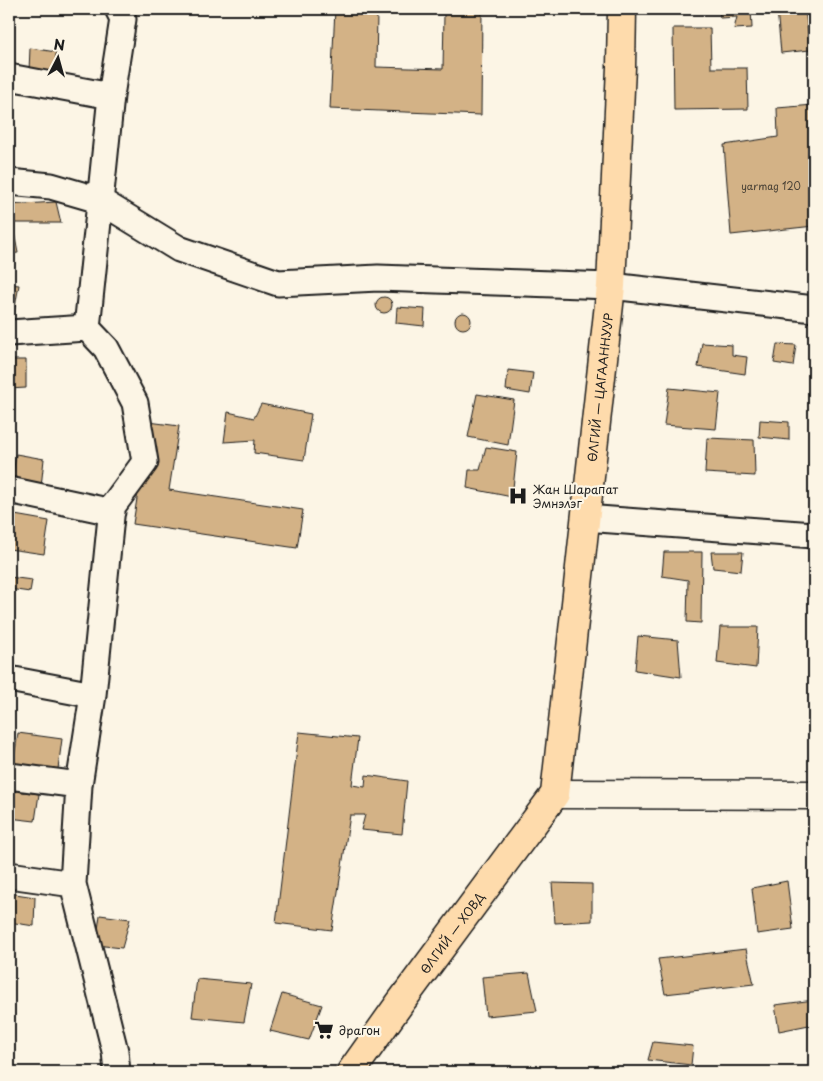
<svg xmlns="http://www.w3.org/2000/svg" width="823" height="1081" font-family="'Playpen Sans',sans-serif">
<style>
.building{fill:#d3b286;stroke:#1c1c1c;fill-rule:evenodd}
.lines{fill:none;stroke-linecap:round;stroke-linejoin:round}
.street-casing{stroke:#1c1c1c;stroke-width:29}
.secondary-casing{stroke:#1c1c1c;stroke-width:31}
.highway-casing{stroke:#1c1c1c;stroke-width:31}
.street{stroke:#fcf5e5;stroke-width:25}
.secondary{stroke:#fcf5e5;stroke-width:28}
.highway{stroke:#fedbac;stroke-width:28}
.labels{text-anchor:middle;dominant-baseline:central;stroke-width:4.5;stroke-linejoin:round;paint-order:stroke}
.number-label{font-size:10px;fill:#4a4236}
.street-label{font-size:12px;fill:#1c1c1c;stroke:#fcf5e5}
.poi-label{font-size:12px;fill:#1c1c1c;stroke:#fcf5e5;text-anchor:start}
</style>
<rect width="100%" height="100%" fill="#fcf5e5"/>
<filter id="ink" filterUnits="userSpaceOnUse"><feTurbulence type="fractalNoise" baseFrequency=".02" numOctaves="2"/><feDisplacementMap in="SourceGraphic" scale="10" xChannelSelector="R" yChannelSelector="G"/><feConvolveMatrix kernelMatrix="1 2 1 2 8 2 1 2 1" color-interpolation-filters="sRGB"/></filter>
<g filter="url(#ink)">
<path class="building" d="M335,9h147l-1,106 -151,-6zM377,14h67l-1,55 -67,-2z
M719,9h32l1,19 -18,1 3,-12 -17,1z
M777,9h28l5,41 -29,3z
M673,28h37l1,40h36l1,41 -74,1z
M30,48l26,4 -1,24 -26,-5z
M814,105v121l-83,9 -7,-90 54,-8 -1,-29z
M56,202l5,21h-48l-4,-18z
M9,227h4l5,26 -9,1z
M9,284l10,1 -7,38h-3z
M376 305a8 8 0 1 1 16 0a8 8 0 1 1-16 0Z
M397,307l28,2 -1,17 -28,-3z
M455 321a8 8 0 1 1 16 0a8 8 0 1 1-16 0Z
M702,343l30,2v10l15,2 -2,17 -47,-7z
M777,344l19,1 -3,21 -19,-3z
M9,360h17v28l-17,1z
M508,370l25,3 -3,21 -24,-4z
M669,388l51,5 -4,36 -52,-4z
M477,394l37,6 -6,45 -40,-8z
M261,404l50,10 -7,46 -50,-7 1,-13 -31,2 4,-30 26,6z
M760,420l29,2v18l-30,-3z
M149,422l30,4 -10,64 134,20 -6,38 -164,-24z
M707,438l47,2 1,36 -50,-3z
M486,447l31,5 -5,45 -45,-9 2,-18h11z
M16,454l28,5 -3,28 -29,-5z
M9,514l40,7 -5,33 -35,-5z
M664,552h38l-1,71 -14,-1 1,-42 -26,-4z
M711,552h32l-2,19 -28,-3z
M9,577l23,3 -2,12 -21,-3z
M720,627h38l-2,41 -39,-5z
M638,636l40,4 3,37 -46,-7z
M299,732l59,6 -6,47 13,2 1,-12 41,6 -5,53 -41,-4 4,-15h-15l-18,115 -56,-7z
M18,733l44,6 -4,30 -45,-6z
M9,790l30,4 -4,27 -26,-3z
M787,881l6,48 -36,5 -5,-46z
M552,883l40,1v37l-37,2z
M9,893l26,4 -1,29 -25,-4z
M100,915l30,4 -8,29 -26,-3z
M746,949l8,35 -89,10 -7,-35z
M529,973l8,38 -51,5 -4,-39z
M197,979l54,5 -7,38 -52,-5z
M282,994l40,11 -13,35 -39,-9z
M814,1000v24l-35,7 -4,-26z
M653,1042l40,4 -2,19 -43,-5z"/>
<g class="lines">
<g class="street-casing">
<path id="street" d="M9,77l102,19 12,-77 -5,-10
M111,96l-24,232 19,20 29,55 10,59 -33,45 -19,188 -14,90 -6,99 42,167 2,21
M9,182l42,4 48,14 80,49 99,34 100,-5 233,8 203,23
M9,333l78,-5
M9,490l103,22
M585,518l229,17
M9,679l84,16
M9,776l70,9
M9,875l64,9"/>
</g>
<g class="secondary-casing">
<path id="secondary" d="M555,794l259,1"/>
</g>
<g class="highway-casing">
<g id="highway">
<path id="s1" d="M351,1072l49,-69 155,-209 56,-508 10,-219 1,-58"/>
</g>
</g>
<use href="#street" class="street"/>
<use href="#secondary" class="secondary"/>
<use href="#highway" class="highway"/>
</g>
</g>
<defs>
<g id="hospital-bare" transform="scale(1.5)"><path d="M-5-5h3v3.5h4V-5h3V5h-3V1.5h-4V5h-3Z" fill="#1c1c1c" stroke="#fcf5e5" stroke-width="2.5" paint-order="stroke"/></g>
<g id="supermarket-bare" transform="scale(1.5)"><path d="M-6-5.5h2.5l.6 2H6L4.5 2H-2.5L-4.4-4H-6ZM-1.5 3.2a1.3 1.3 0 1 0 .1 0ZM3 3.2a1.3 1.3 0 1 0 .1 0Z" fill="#1c1c1c" stroke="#fcf5e5" stroke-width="2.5" paint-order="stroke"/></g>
</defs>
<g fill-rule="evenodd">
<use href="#hospital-bare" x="518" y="496"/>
<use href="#supermarket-bare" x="324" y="1030"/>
</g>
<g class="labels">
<g class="number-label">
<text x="771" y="185">yarmag 120</text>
</g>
<g class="street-label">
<text stroke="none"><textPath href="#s1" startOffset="754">ӨЛГИЙ — ЦАГААННУУР</textPath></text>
<text stroke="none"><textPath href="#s1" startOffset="172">ӨЛГИЙ — ХОВД</textPath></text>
</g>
<g class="poi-label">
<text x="533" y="489">Жан Шарапат<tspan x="533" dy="14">Эмнэлэг</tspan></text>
<text x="339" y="1030">драгон</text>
</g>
</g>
<rect width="823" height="1081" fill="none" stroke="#fcf5e5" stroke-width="30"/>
<rect x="15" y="15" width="793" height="1051" fill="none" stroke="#1c1c1c" stroke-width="2" filter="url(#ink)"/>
<g transform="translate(58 58) rotate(6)" stroke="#fcf5e5" stroke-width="4" paint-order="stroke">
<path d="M0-4L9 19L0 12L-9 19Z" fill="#1c1c1c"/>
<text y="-8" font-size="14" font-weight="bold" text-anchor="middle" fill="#1c1c1c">N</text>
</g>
</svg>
